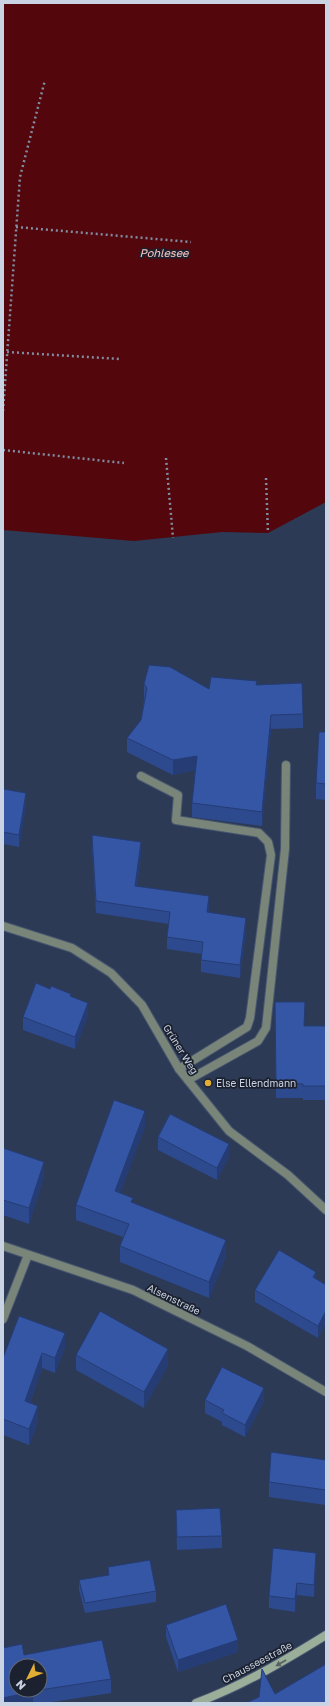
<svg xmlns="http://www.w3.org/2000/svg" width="329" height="1706" font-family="'Golos Text',sans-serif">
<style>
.water{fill:#53070c}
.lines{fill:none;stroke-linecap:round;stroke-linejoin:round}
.lane-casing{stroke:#485670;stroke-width:10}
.street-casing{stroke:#485670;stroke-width:10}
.secondary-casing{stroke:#485670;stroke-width:10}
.path{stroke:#818ca2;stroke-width:2.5;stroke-dasharray:2 3;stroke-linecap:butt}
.lane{stroke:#788578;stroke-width:8}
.street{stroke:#788578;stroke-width:8}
.secondary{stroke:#9bae9a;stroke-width:8}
.wall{fill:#2e4a8e}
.shaded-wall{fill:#253c74}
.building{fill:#3556a5;stroke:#253c74}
.oneway{fill:#55605f}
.poi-dot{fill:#e2af34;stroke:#1b212e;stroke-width:1.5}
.labels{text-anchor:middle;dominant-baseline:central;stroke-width:3.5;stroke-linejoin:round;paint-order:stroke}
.street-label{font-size:10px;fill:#cad3e4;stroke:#1b212e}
.poi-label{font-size:10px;fill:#cad3e4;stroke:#1b212e;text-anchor:start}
.water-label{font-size:11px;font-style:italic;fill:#fec6c0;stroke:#1b212e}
</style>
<rect width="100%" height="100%" fill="#2c3a56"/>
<path class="water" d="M3,3h323v499l-58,31 -46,-1 -88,9 -131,-11z"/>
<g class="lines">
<g class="lane-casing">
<path id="lane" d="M141,776l37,19 -2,25 83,13 9,9 3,13 -21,163 -3,9 -68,42
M188,1080l70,-39 8,-13 19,-179 1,-84
M3,1319l25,-64"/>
</g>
<g class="street-casing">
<path id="street" d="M3,926l69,22 39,25 31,32 37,64 50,62 59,44 38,35
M3,1246l130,44 114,56 79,46"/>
</g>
<g class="secondary-casing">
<path id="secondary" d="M196,1703c46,-17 88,-42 130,-68"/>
</g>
<path class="path" d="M16,227l175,15
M7,352l113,7
M3,411l17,-234 25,-97
M3,450l121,13
M166,458l7,80
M266,478l2,55"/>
<use href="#lane" class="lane"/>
<use href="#street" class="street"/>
<use href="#secondary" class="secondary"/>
</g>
<path class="wall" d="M144,684l65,5 48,-4 46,29v14l-32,1 -9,97 -70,-9v-14l3,-33 -22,5 -46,-23v-14l14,-18 3,-20z
M326,732v68l-10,-1v-16z
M3,789l23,17 -7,41 -16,-3z
M92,835l49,19 -4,32 72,22v4l37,18 -6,48 -39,-6v-12l1,-6 -35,-5v-12l2,-13 -73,-11 -4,-66z
M50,989l21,8 17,18 -13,34 -52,-19v-13z
M275,1002l29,24h22v74h-23v-2h-27z
M145,1127l-25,66 13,10 93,53 -17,42 -89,-36v-16l3,-9 -47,-17v-15z
M158,1137l71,19 -12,24 -59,-30z
M3,1148l41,29 -15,47 -26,-9z
M316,1279l10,6v38l-8,15 -63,-36v-12z
M65,1348l-10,25 -13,-5 -12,35 8,19 -9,23 -26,-10v-77z
M76,1355l92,10 -24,43 -68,-38z
M205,1400l59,1 -19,36 -23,-12v-3l-17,-9z
M326,1460v45l-57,-8v-15z
M176,1510l46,26v12l-45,2z
M316,1565l-2,32 -17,-2 -2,17 -26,-4v-12z
M108,1567l48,24v11l-71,11 -6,-23v-10l29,-5z
M166,1625l72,27 -60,20 -12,-35z
M24,1655l87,24v14l-66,10h-42z"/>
<path class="shaded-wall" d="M271,715v14l-9,97v-14z
M197,756v14l-24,5v-15z
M26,793v13l-7,41v-12z
M141,842v12l-6,44v-12z
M209,896v12l-2,16v-12z
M246,918v12l-6,48v-13z
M88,1003v12l-13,34v-12z
M145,1111v16l-30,80v-16z
M229,1144v12l-12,24v-12z
M44,1162v15l-15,47v-16z
M226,1240v16l-17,42v-16z
M316,1272v12l-3,-7z
M326,1311v12l-8,15v-12z
M65,1333v15l-10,25v-15z
M168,1349v16l-24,43v-16z
M42,1353v15l-17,49v-16z
M264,1388v13l-19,36v-12z
M38,1406v16l-9,23v-16z
M316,1553v12l-2,32v-12z
M297,1583v12l-2,17v-13z
M238,1640v12l-60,20v-12z
M33,1691v12h-30v-5z"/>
<path class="building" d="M149,665l21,2 39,22 2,-12 46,4 -1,4 46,-2 1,31 -32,1 -9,97 -70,-9 5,-47 -24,4 -46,-22 14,-18 6,-32 -3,-4z
M319,732h7v52l-10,-1z
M3,789l23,4 -7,42 -16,-3z
M92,835l49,7 -6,44 74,10 -2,16 39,6 -6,47 -39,-5 2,-18 -36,-5 3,-25 -74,-11z
M36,983l14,6 1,-3 20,8 -1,2 18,7 -13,34 -52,-20z
M275,1002h30l-1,24h22v60h-23v-2l-27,-1z
M114,1100l31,11 -30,80 18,7 -2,4 95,38 -17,42 -89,-36 9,-22 -53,-19z
M170,1114l59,30 -12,24 -59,-31z
M3,1148l41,14 -15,46 -26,-8z
M279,1250l37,22 -3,5 13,8v26l-8,15 -63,-36z
M100,1311l68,38 -24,43 -68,-37z
M19,1316l46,17 -10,25 -13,-5 -17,48 13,5 -9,23 -26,-10v-61z
M222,1367l42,21 -19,37 -23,-12 2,-3 -19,-10z
M271,1452l55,8v30l-57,-8z
M220,1508l2,28 -45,1 -1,-27z
M273,1548l43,5 -2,32 -17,-2 -2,16 -26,-3z
M150,1560l6,31 -71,12 -6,-23 30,-5 -1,-8z
M226,1604l12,36 -60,20 -12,-35z
M102,1640l9,39 -71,11v-24h-24v24h24l-37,8v-50l19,-4 2,11z
M326,1664v39h-80l13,-6 3,-28 13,25z"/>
<defs><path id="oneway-solid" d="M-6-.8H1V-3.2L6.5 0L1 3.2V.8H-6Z"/></defs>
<use class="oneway" href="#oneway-solid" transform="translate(281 1663) rotate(150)"/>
<circle class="poi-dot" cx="208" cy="1083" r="4"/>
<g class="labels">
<g class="street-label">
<text transform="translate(181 1049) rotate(58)">Grüner Weg</text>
<text transform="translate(174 1299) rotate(26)">Alsenstraße</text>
<text transform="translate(257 1662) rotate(-28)">Chausseestraße</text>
</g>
<g class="poi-label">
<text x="216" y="1083">Else Ellendmann</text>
</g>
<g class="water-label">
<text x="164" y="252">Pohlesee</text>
</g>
</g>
<rect width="329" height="1706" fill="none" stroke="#cad3e4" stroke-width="8"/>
<g transform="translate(28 1678) rotate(227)"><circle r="19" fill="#1b212e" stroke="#616877"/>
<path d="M0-3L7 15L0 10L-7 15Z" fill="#e2af34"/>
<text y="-6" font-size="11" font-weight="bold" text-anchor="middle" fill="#cad3e4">N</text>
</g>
</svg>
